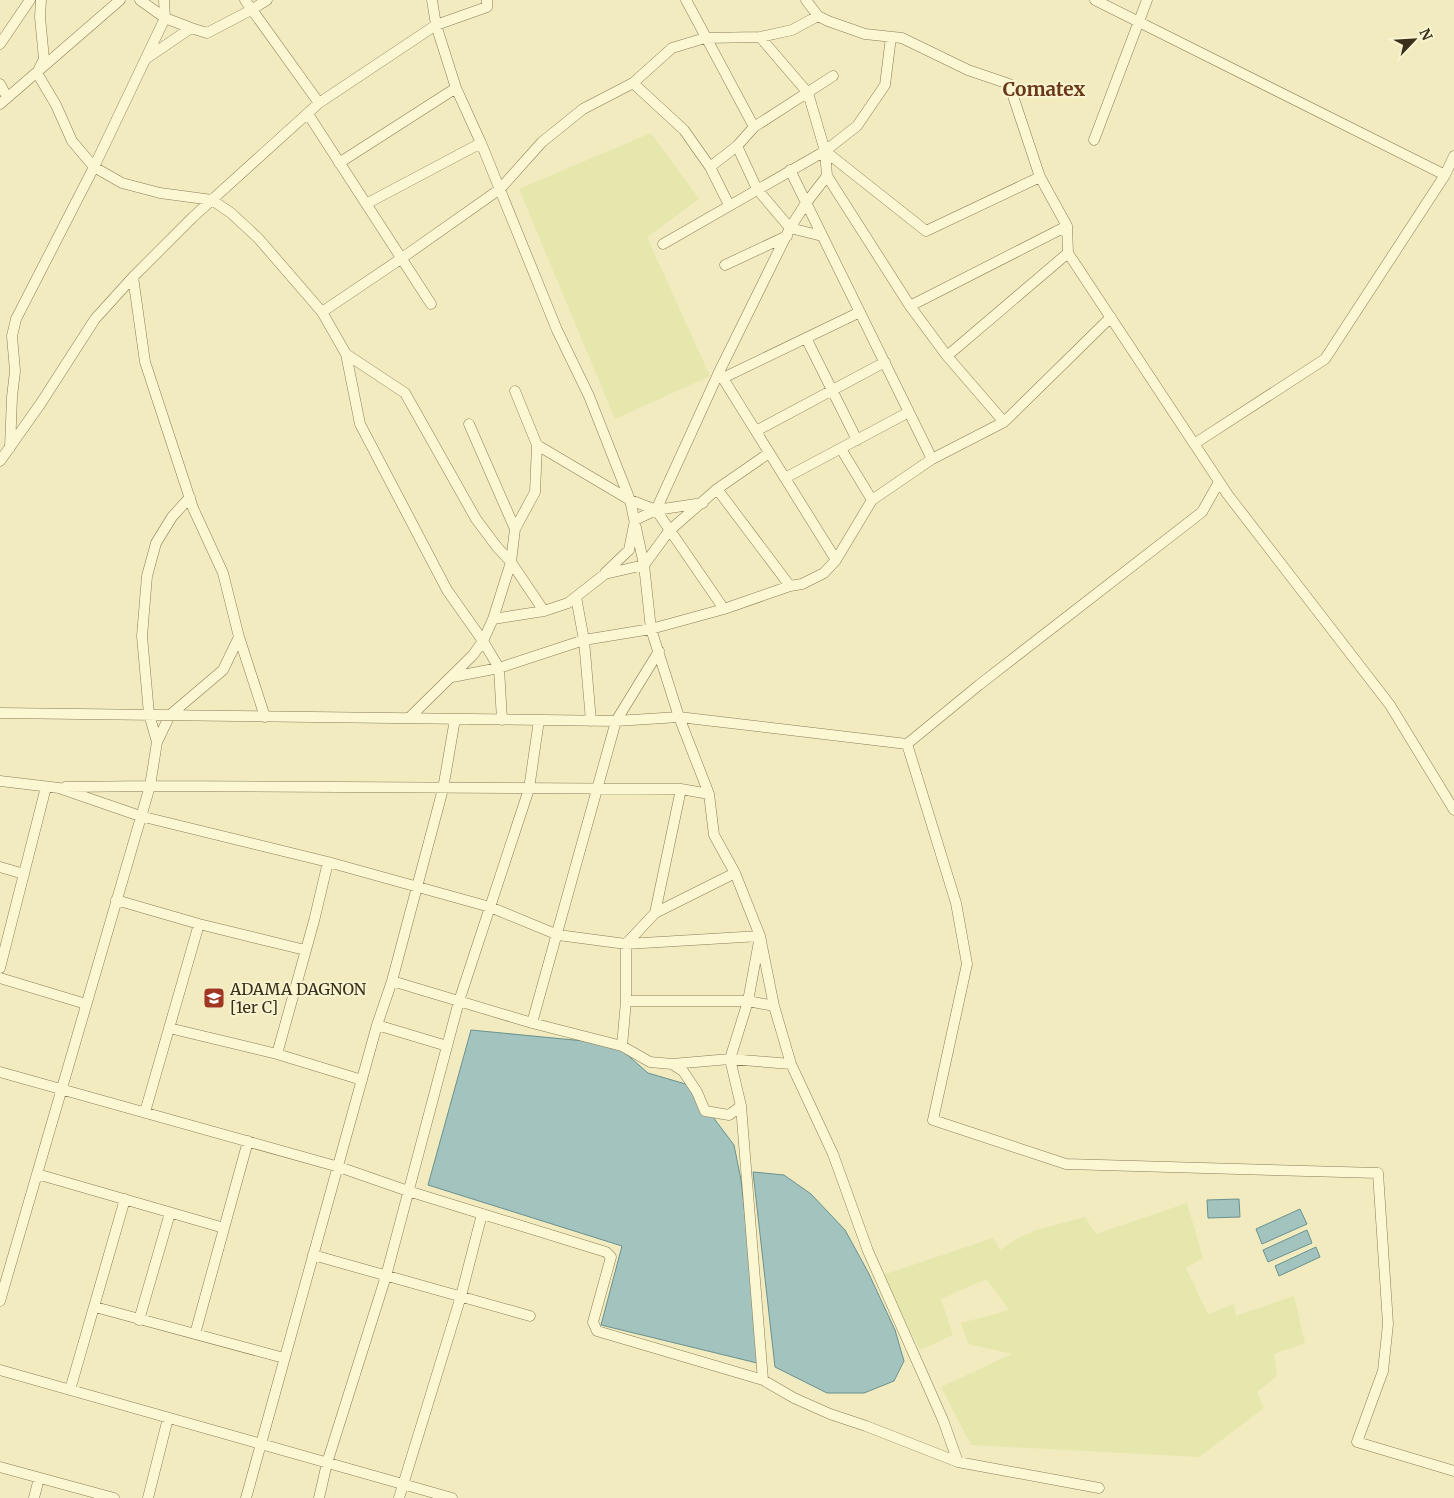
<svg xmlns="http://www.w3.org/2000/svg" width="1454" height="1498" font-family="Merriweather,serif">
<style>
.farmland{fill:#e6e7ac}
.water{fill:#a3c3bf;stroke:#69918f}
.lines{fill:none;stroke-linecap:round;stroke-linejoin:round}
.minor-casing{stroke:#8b7c56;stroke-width:11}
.minor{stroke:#fbf7d3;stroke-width:10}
.labels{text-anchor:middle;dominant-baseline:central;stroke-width:4;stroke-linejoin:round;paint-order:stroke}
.poi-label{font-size:16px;fill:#3a301c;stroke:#f8f4d0;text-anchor:start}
.quarter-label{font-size:19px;font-weight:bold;fill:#6a3818;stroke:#f8f4d0}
</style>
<rect width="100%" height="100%" fill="#f1ebbf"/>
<path class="farmland" d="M651,133l48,66 -52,38 63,139 -95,43 -96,-230z
M1187,1203l16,55 -17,10 22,46 26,-10 2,12 58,-20 11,47 -31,11 3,22 -20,16 7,16 -65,49 -228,-12 -30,-58 71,-33 -44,-10 -7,-21 48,-13 -23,-31 -45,20 12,36 -33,15 -37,-75 110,-37 7,12 18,-12 19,-8 48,-13 11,17z"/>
<path class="water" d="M471,1030l144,14 33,29 41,12 45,60 7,35 14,122 2,61 -156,-38 21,-79 -194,-61z
M753,1172l31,3 27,19 34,36 23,42 27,58 9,31 -10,20 -30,12h-37l-52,-26z
M1239,1199l1,18 -32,1 -1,-18z
M1300,1209l7,15 -45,20 -6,-15z
M1307,1230l5,13 -44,19 -5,-12z
M1316,1247l4,10 -41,19 -4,-10z"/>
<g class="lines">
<g class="minor-casing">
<path id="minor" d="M41,0l-1,17 4,42 -7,14 19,32 16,36 22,26 28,16 38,10 52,7 19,13 27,25 64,74 24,42 14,70 87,166 36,51 16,27 3,52
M140,0l25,18 26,10
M245,0l74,103
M432,0l4,25 20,63 25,55 76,187 32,66 41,104 14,65 7,64 28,88 30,77 5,41 21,38 25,63 14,70 17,58 42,90 35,97 75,169 15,42
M686,0l68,127
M806,0l12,16 10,5 37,13 37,4 66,32 41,14 31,93 27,49 1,27 160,242 162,210 64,105
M1095,0l350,175
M760,37l48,56 17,58 2,25 83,130 37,50 57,66
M0,44l30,-44
M147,58l44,-30 16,5 44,-23 16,-10
M633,83l51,47 26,37 19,38
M0,84l7,13
M0,104l120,-104
M308,114l123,190
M1094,140l53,-140
M737,146l20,43 33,39 32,8
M825,151l101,80 114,-54
M339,163l117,-75
M710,167l27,-21 17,-19 79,-51
M790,170l142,289
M366,204l115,-61
M663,244l162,-93 32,-25 28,-41 6,-48
M725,265l62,-29
M133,277l12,85 48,146 30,65 16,64 26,80
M910,306l157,-80
M322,312l80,-54 98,-69 42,-47 41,-33 50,-26 39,-35 33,-10 55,-1 32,-7 26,-14
M806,338l51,102
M346,354l59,39 71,126 21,28 14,15 33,49
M947,356l121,-103
M719,372l117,188
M723,378l137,-66
M469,424l46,105
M756,431l129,-69
M1194,444l131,-85 120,-184 9,-19
M537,445l93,55 26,10 47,-7
M10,448l2,-51 3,-26 -3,-35 4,-17 78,-152 71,-149 -1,-18
M841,449l31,51
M0,461l41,-58 54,-84 38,-42 60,-60 126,-114 117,-78 51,-18v-7
M785,478l124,-66
M1219,482l-17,30 -223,173 -72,59 49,159 11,61 -34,156 133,44 312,9 10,151 -5,47 -26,71 97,29
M717,489l73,97
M656,510l68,99
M605,573l24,-23 6,-30 21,-10 63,-138 71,-144 16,-25 21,-27
M576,597l8,43 7,81
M493,619l18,-57 4,-33 20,-37 2,-47 -22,-54
M452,677l47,-9 85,-28 67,-11 73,-20 66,-23 12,-2 22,-11 12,-13 36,-60 60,-41 72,-37 107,-105
M0,713l616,8 63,-4 228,27
M409,718l64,-63 10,-14 10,-22 51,-8 24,-8 37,-29 39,-9 25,-34 48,-42 52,-36
M157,742l-8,-28 -7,-78 5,-60 9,-33 16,-26 18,-20
M0,781l59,7 81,28 188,46 162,45 68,28 68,9 134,-8 -12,65 -18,58 11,47 22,274
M65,787l85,-1 531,3 28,5
M0,867l24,7
M116,900l83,24 106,26
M655,913l26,-124
M0,968l46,-181
M0,978l86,26
M392,981l140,42 90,23 28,16 22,2 11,7 14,21 8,19 24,4 12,-9
M626,1001h122l26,5
M532,1023l84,-302 43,-70
M377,1025l70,21
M169,1028l108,26 85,26
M622,1046l4,-45v-57l29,-31 80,-40
M277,1054l37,-133 14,-59
M672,1064l58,-5 61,5
M0,1072l339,95 69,24 198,61 5,5 -18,65 4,9 166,49 31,18 36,16 36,12 92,36 141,26
M145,1112l54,-188
M37,1174l187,54
M313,1255l217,61
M0,1301l150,-515 7,-44 13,-27 53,-45 16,-33
M95,1307l189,51
M139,1320l31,-107
M195,1334l53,-193
M0,1370l452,128
M70,1390l55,-191
M0,1467l114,31
M34,1498l5,-20
M148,1498l20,-80
M246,1498l131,-473 15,-44 51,-192 12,-70
M319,1498l8,-35 59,-187 73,-275 70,-212 10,-69
M399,1498l62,-202 21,-82"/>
</g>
<use href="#minor" class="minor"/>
</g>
<defs>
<g id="school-square" transform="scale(1.125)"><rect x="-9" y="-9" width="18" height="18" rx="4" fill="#9f3722" stroke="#f8f4d0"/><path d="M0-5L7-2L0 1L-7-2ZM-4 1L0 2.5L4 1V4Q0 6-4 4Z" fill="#fff"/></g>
</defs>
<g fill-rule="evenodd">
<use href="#school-square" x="214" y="998"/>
</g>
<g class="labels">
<g class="poi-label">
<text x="230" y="989">ADAMA DAGNON<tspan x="230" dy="18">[1er C]</tspan></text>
</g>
<g class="quarter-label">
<text x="1044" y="89">Comatex</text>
</g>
</g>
<g transform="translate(1414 40) rotate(65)" stroke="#f8f4d0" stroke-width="4" paint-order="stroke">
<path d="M0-4L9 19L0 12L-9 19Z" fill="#3a301c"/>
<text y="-8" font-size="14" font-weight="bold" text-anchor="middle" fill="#3a301c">N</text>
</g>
</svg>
